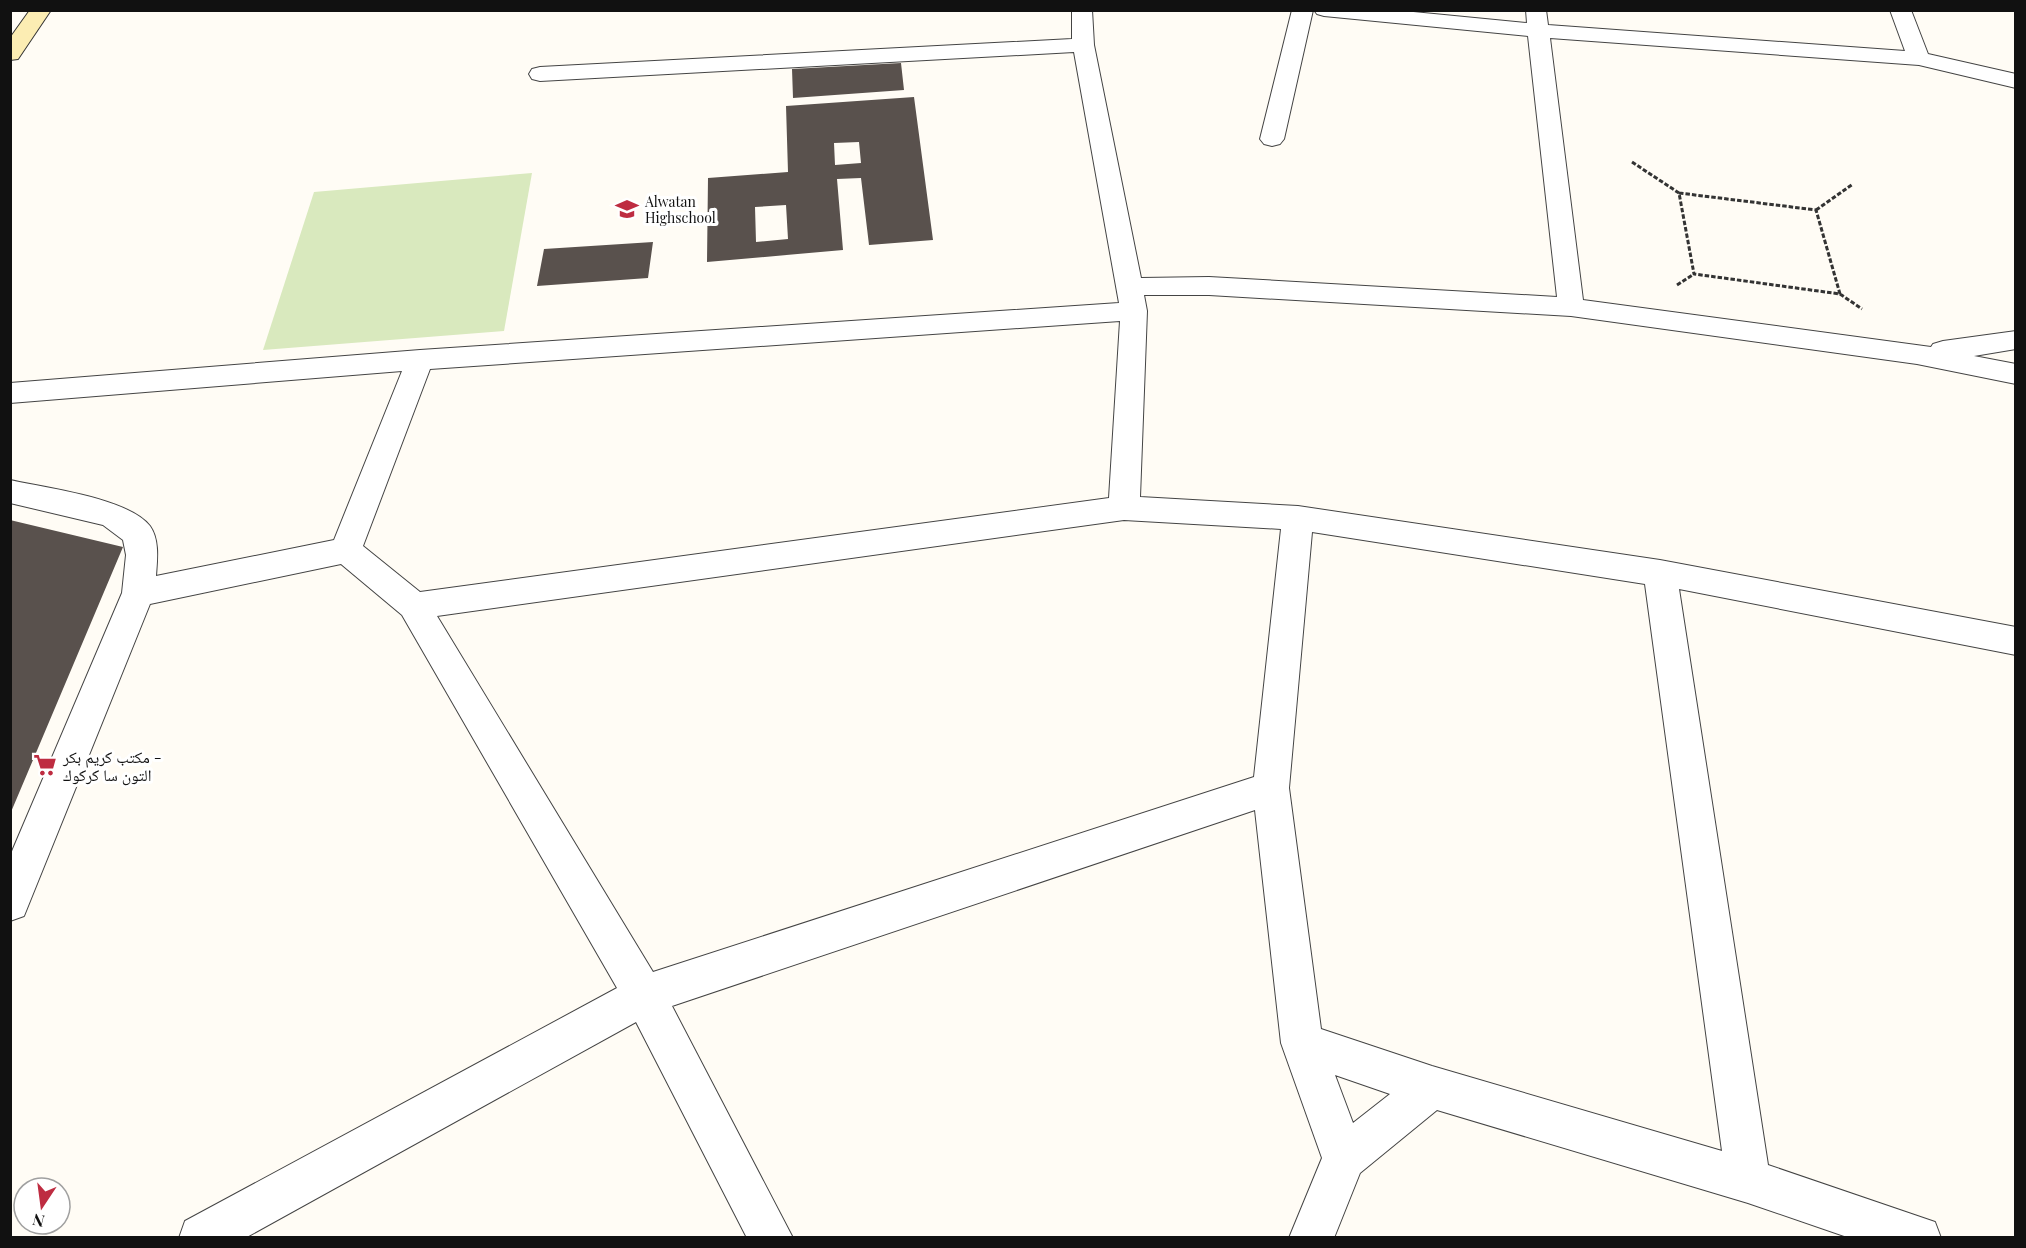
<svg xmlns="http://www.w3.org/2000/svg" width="2026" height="1248" font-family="'Playfair Display','Noto Naskh Arabic',serif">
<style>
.green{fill:#d9e9be}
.building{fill:#59514d;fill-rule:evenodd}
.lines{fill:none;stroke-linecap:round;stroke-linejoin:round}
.street-casing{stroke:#444;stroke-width:2}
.secondary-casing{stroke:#333;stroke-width:2}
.path{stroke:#333;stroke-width:3;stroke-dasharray:4.5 2;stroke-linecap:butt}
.street{fill:#fff;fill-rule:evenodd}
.secondary{fill:#fcedb3;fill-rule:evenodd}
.labels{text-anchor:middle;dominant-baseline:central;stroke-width:6;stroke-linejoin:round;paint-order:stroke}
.far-poi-label{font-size:14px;fill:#111;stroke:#fff;text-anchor:start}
.poi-label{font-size:16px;fill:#111;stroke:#fff;text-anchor:start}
</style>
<rect width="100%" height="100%" fill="#fffcf5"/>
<path class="green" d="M532,173l-28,158 -241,19 51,-158z"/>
<path class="building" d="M901,63l3,27 -111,8 -1,-29z
M914,97l19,143 -64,5 -8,-67 -24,1 6,71 -136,12 1,-84 80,-6 -2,-66zM859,142l2,21 -26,2 -1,-22zM786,205l2,34 -32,3 -1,-35z
M653,242l-5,36 -111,8 7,-37z
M10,520l113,27 -112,265h-1z"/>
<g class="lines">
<g class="street-casing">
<path id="street" d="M1072,10h20l2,35 47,233 68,-1 348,20 -29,-261 -204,-20 -7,-2 -3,-4h79l134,13 -1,-13h20l2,15 357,26 -15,-41h21l17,44 88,20v14l-97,-23 -369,-27 33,262 348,47 2,-3 10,-3 73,-10v18l-42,7 42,8v20l-99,-20 -346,-48 -362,-21h-65l3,16 -7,186 158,9 362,54 356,67v28l-337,-66 89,576 167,57 6,16h-91l-102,-35 -311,-93 -77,63 -26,65h-45l33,-80 -41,-115 -26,-233 -583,196 121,232h-46l-111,-216 -391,216h-66l6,-17 432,-233 -215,-373 -61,-51 -191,40 -126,312 -14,5v-65l112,-263 4,-38 -3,-15 -20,-15 -93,-22v-23c36,8 118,18 140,46 10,14 7,35 6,50l178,-36 68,-169 -392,32v-20l410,-33 699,-47 -45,-251 -534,29 -8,-2 -3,-5 3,-5 8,-2 532,-28zM1120,321l-11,177 -689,94 -57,-46 67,-177zM1124,520l157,9 -27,248 -601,195 -216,-356zM1312,532l333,52 77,567 -290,-85 -111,-37 -32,-241zM1335,1075l55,19 -37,29z
M1292,10h21l-29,129 -4,5 -8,2 -8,-2 -4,-5z"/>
</g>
<g class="secondary-casing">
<path id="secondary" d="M30,10h21l-33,49 -8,1v-22z"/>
</g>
<path class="path" d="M1632,162l47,31
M1679,193l137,17 24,84 -146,-20z
M1816,210l37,-26
M1677,285l17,-11
M1840,294l22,15"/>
<use href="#street" class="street"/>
<use href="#secondary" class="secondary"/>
</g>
<defs>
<g id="school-bare" transform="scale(1.8)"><path d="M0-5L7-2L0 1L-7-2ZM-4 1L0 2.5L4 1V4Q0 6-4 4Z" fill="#be2c41" stroke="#fff" stroke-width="2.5" paint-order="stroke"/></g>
<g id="supermarket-bare" transform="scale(1.8)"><path d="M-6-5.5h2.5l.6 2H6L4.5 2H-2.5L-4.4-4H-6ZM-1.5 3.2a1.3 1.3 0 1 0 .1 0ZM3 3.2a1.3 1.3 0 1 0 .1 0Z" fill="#be2c41" stroke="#fff" stroke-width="2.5" paint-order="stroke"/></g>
</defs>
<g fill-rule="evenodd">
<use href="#school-bare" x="627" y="209"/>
<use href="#supermarket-bare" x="45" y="765"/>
</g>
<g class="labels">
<g class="far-poi-label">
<text x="645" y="201">Alwatan<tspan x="645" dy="16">Highschool</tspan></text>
</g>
<g class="poi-label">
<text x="63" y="756">مكتب كريم بكر -<tspan x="63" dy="18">التون سا كركوك</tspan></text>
</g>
</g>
<rect width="2026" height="1248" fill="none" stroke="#111111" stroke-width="24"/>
<g transform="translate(42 1206) rotate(193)"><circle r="28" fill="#ffffff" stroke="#a0a0a0" stroke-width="1.5"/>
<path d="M0-4.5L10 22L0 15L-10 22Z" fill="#be2c41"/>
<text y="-9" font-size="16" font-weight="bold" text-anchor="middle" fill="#111111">N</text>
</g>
</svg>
